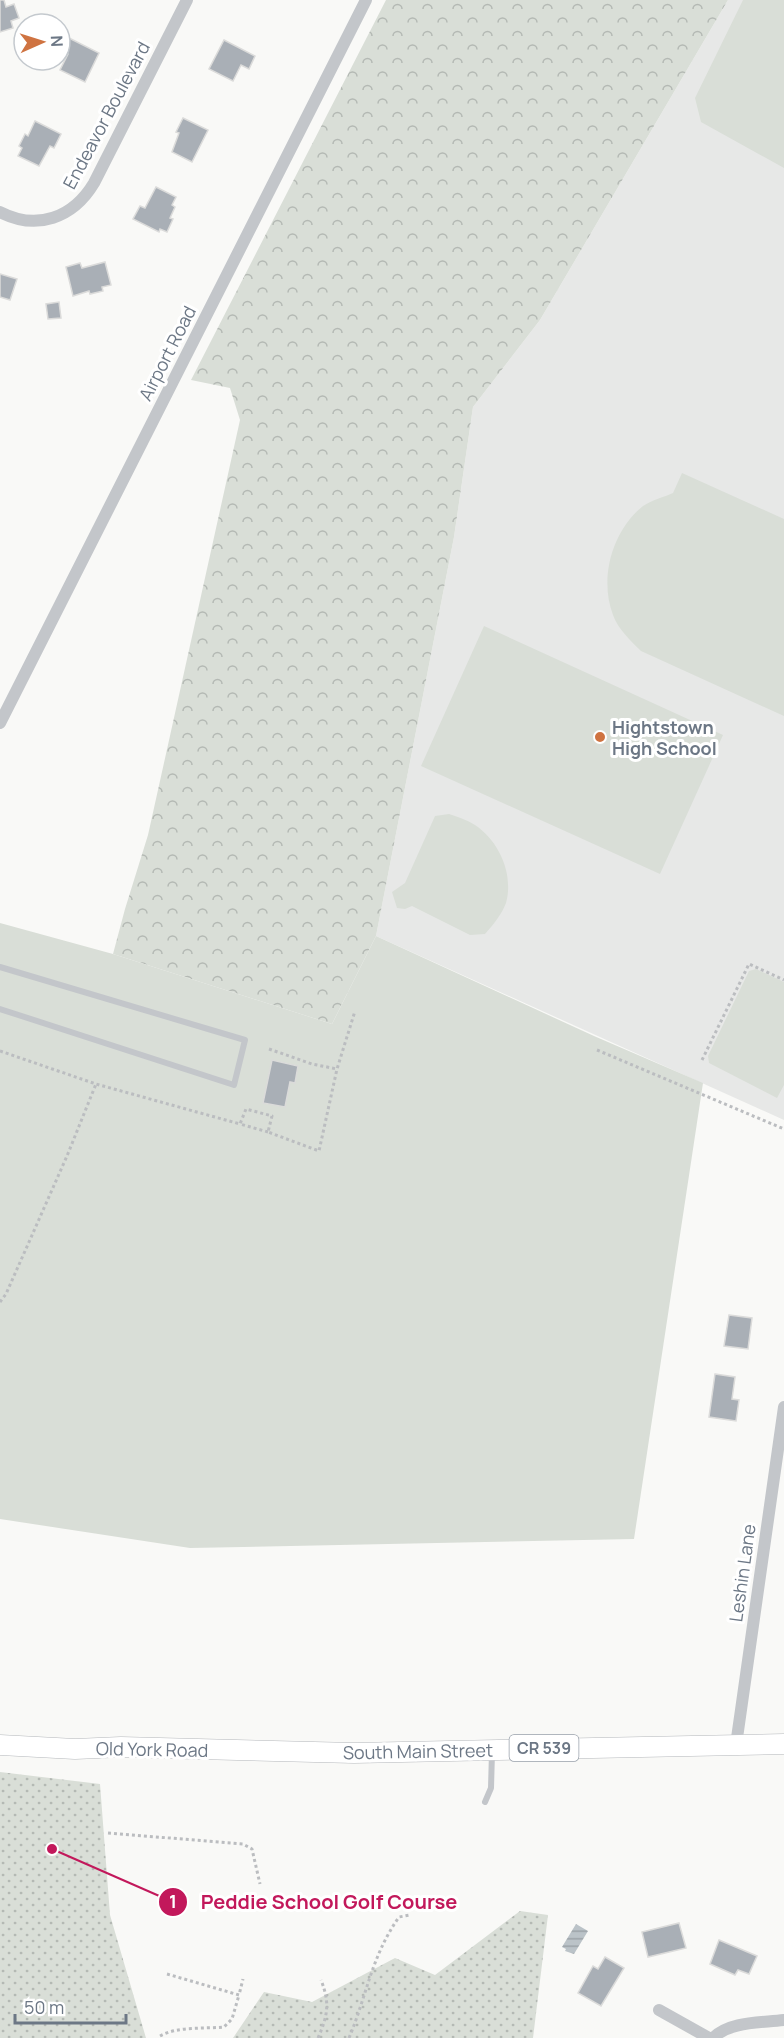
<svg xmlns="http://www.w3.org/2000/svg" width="784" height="2038" font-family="Manrope,sans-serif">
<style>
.built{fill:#e7e8e7}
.grass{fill:url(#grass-dots)}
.forest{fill:url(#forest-crowns)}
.park{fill:#d9ded7}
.water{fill:url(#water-rules)}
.building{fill:#a9afb6;stroke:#dbdbda;stroke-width:1.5}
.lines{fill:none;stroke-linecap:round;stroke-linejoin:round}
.primary-casing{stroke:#b5b8bc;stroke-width:21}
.path{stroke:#bbbdc0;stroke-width:3;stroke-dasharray:3 3;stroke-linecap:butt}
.service{stroke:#c3c6ca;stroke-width:6}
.minor{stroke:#c3c6ca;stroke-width:12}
.primary{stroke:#fff;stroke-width:20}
.poi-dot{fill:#cf7341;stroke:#fff;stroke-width:2}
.labels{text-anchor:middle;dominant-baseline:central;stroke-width:6;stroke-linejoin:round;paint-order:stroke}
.shield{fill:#fff;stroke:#98a0aa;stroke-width:1.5}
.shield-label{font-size:16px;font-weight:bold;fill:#6c7785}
.street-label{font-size:18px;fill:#6c7785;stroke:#fff}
.poi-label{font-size:18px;font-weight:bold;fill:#6c7785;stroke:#fff;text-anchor:start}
.leader{fill:none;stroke:#c2185b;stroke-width:2}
.callout-dot{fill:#c2185b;stroke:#fff;stroke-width:2}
.mark-label{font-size:18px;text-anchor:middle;font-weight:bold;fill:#fff}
.callout-label{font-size:20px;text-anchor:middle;font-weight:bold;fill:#c2185b;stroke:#fff;stroke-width:6;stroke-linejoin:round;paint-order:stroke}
</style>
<defs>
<pattern id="grass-dots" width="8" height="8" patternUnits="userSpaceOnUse" patternTransform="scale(1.5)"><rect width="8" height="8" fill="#d9ded7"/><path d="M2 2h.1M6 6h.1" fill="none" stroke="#b4b9b4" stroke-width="1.8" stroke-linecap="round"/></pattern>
<pattern id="forest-crowns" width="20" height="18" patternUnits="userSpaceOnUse" patternTransform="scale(1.5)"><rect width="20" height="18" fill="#d9ded7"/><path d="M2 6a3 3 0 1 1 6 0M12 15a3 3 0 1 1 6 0" fill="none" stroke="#b4b9b4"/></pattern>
<pattern id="water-rules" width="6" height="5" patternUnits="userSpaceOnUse" patternTransform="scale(1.5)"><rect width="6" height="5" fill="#bbc3c8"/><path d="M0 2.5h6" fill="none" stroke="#9ca3a8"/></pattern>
</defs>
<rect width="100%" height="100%" fill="#f9f9f7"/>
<path class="built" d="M728,0h56v1120l-408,-184 78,-399 19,-130 67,-87z"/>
<path class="grass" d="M0,1772l100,12 10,131 36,123h-146z
M520,1911l28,4 -15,123h-300l31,-46 48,10 83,-44 40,17z"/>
<path class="forest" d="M386,0h342l-188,320 -67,87 -19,130 -78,399 -44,88 -219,-70 12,-45 23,-74 92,-415 -10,-32 -39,-8z"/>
<path class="park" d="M743,0h41v168l-83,-46 -6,-24z
M682,473l102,46v197l-143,-65c-10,-10 -23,-22 -28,-36 -14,-37 -1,-84 30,-109 9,-6 21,-9 30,-13z
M484,626l239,109 -63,139 -239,-108z
M449,814c9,3 18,6 26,11 24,16 39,49 31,78 -4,11 -13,22 -21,31l-15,1 -58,-29 -7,3 -8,-1 -5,-16 13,-9 30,-67z
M0,923l113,31 219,70 44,-88 218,100 109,47 -69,456 -444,9 -190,-29z
M756,969l28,13v103l-7,13 -68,-35 -1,-7 41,-85z"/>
<path class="water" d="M576,1924l12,7 -14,23 -9,-3 1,-2 -4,-2z"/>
<path class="building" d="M0,0h4l2,7 8,-3 5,14 -8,3 2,7 -13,4z
M67,37l32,16 -14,29 -25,-12 8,-16 -7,-4z
M224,40l31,16 -6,13 -8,-4 -8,16 -24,-12z
M183,118l25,12 -16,32 -20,-10 7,-19 -3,-1z
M35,121l26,13 -7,14 -4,-2 -11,20 -21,-10 4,-8 -3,-2 6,-12 3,2z
M156,187l20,10 -4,8 3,2 -5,11 3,1 -6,13 -7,-3 -1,3 -26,-13 7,-13 5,2z
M105,262l6,23 -9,2 1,4 -13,3 -1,-3 -16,5 -7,-29 14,-4 2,5z
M0,274l17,5 -7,21 -10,-3z
M59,302l2,16 -13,1 -2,-15z
M272,1060l26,6 -3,17 -5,-1 -5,25 -22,-4z
M729,1315l23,3 -4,31 -24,-3z
M715,1374l20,3 -3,22 7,1 -3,21 -27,-4z
M679,1923l7,25 -38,9 -6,-25z
M719,1940l38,16 -8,18 -11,-4 -3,5 -25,-11z
M605,1957l19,11 -23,38 -23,-13 15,-27 5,3z"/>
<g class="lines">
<g class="primary-casing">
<path id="primary" d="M0,1745l75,4 46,-2 233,6 430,-9"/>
</g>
<path class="path" d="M269,1049l43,15 25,5 18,-58
M597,1050l187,79
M0,1051l96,33 144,40
M702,1060l47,-96 35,16
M268,1132l-28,-8 6,-15 26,7 -4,16 51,19 18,-82
M0,1302l6,-8 61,-138 29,-72
M108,1833l135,11 9,5 8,35
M167,1974l72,21 4,-16
M160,2036c18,-10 43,-7 64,-9l8,-8 7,-24
M318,2038c10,-23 12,-35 3,-58
M349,2038c18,-43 22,-81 50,-121l11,-2"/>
<path class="service" d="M0,967l245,73 -11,45 -234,-76
M485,1802l6,-14 1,-36"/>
<path class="minor" d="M0,212c37,19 73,6 94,-29l93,-183
M0,723l366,-723
M736,1745l48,-338
M659,2010l50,28
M713,2038c17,-17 48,-15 71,-18"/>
<use href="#primary" class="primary"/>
</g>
<circle class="poi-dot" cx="600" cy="737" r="6"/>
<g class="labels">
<rect class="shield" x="509.5" y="1735" width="69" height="26" rx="4.5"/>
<g class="shield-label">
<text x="544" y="1748">CR 539</text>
</g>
<g class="street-label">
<text transform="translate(106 115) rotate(-62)">Endeavor Boulevard</text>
<text transform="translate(167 353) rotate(-63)">Airport Road</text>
<text transform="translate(742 1573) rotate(-82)">Leshin Lane</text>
<text transform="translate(152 1749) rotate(1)">Old York Road</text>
<text transform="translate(418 1751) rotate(-1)">South Main Street</text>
</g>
<g class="poi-label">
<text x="612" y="727">Hightstown<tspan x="612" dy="21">High School</tspan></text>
</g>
</g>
<path class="leader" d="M52 1849L173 1902"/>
<g class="callout-dot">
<circle cx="52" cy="1849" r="6"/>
<circle cx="173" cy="1902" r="15"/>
</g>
<g class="mark-label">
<text x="173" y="1908">1</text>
</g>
<g class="callout-label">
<text x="329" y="1909">Peddie School Golf Course</text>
</g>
<g transform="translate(42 42) rotate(87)"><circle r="28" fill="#ffffff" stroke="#c4c9ce" stroke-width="1.5"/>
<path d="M0-4.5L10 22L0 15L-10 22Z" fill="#cf7341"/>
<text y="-9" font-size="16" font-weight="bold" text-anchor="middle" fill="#6c7785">N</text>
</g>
<path d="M15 2014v9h111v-9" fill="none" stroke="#6c7785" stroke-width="3"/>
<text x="24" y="2014" font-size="18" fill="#6c7785" stroke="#ffffff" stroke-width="4.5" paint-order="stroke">50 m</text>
</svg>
